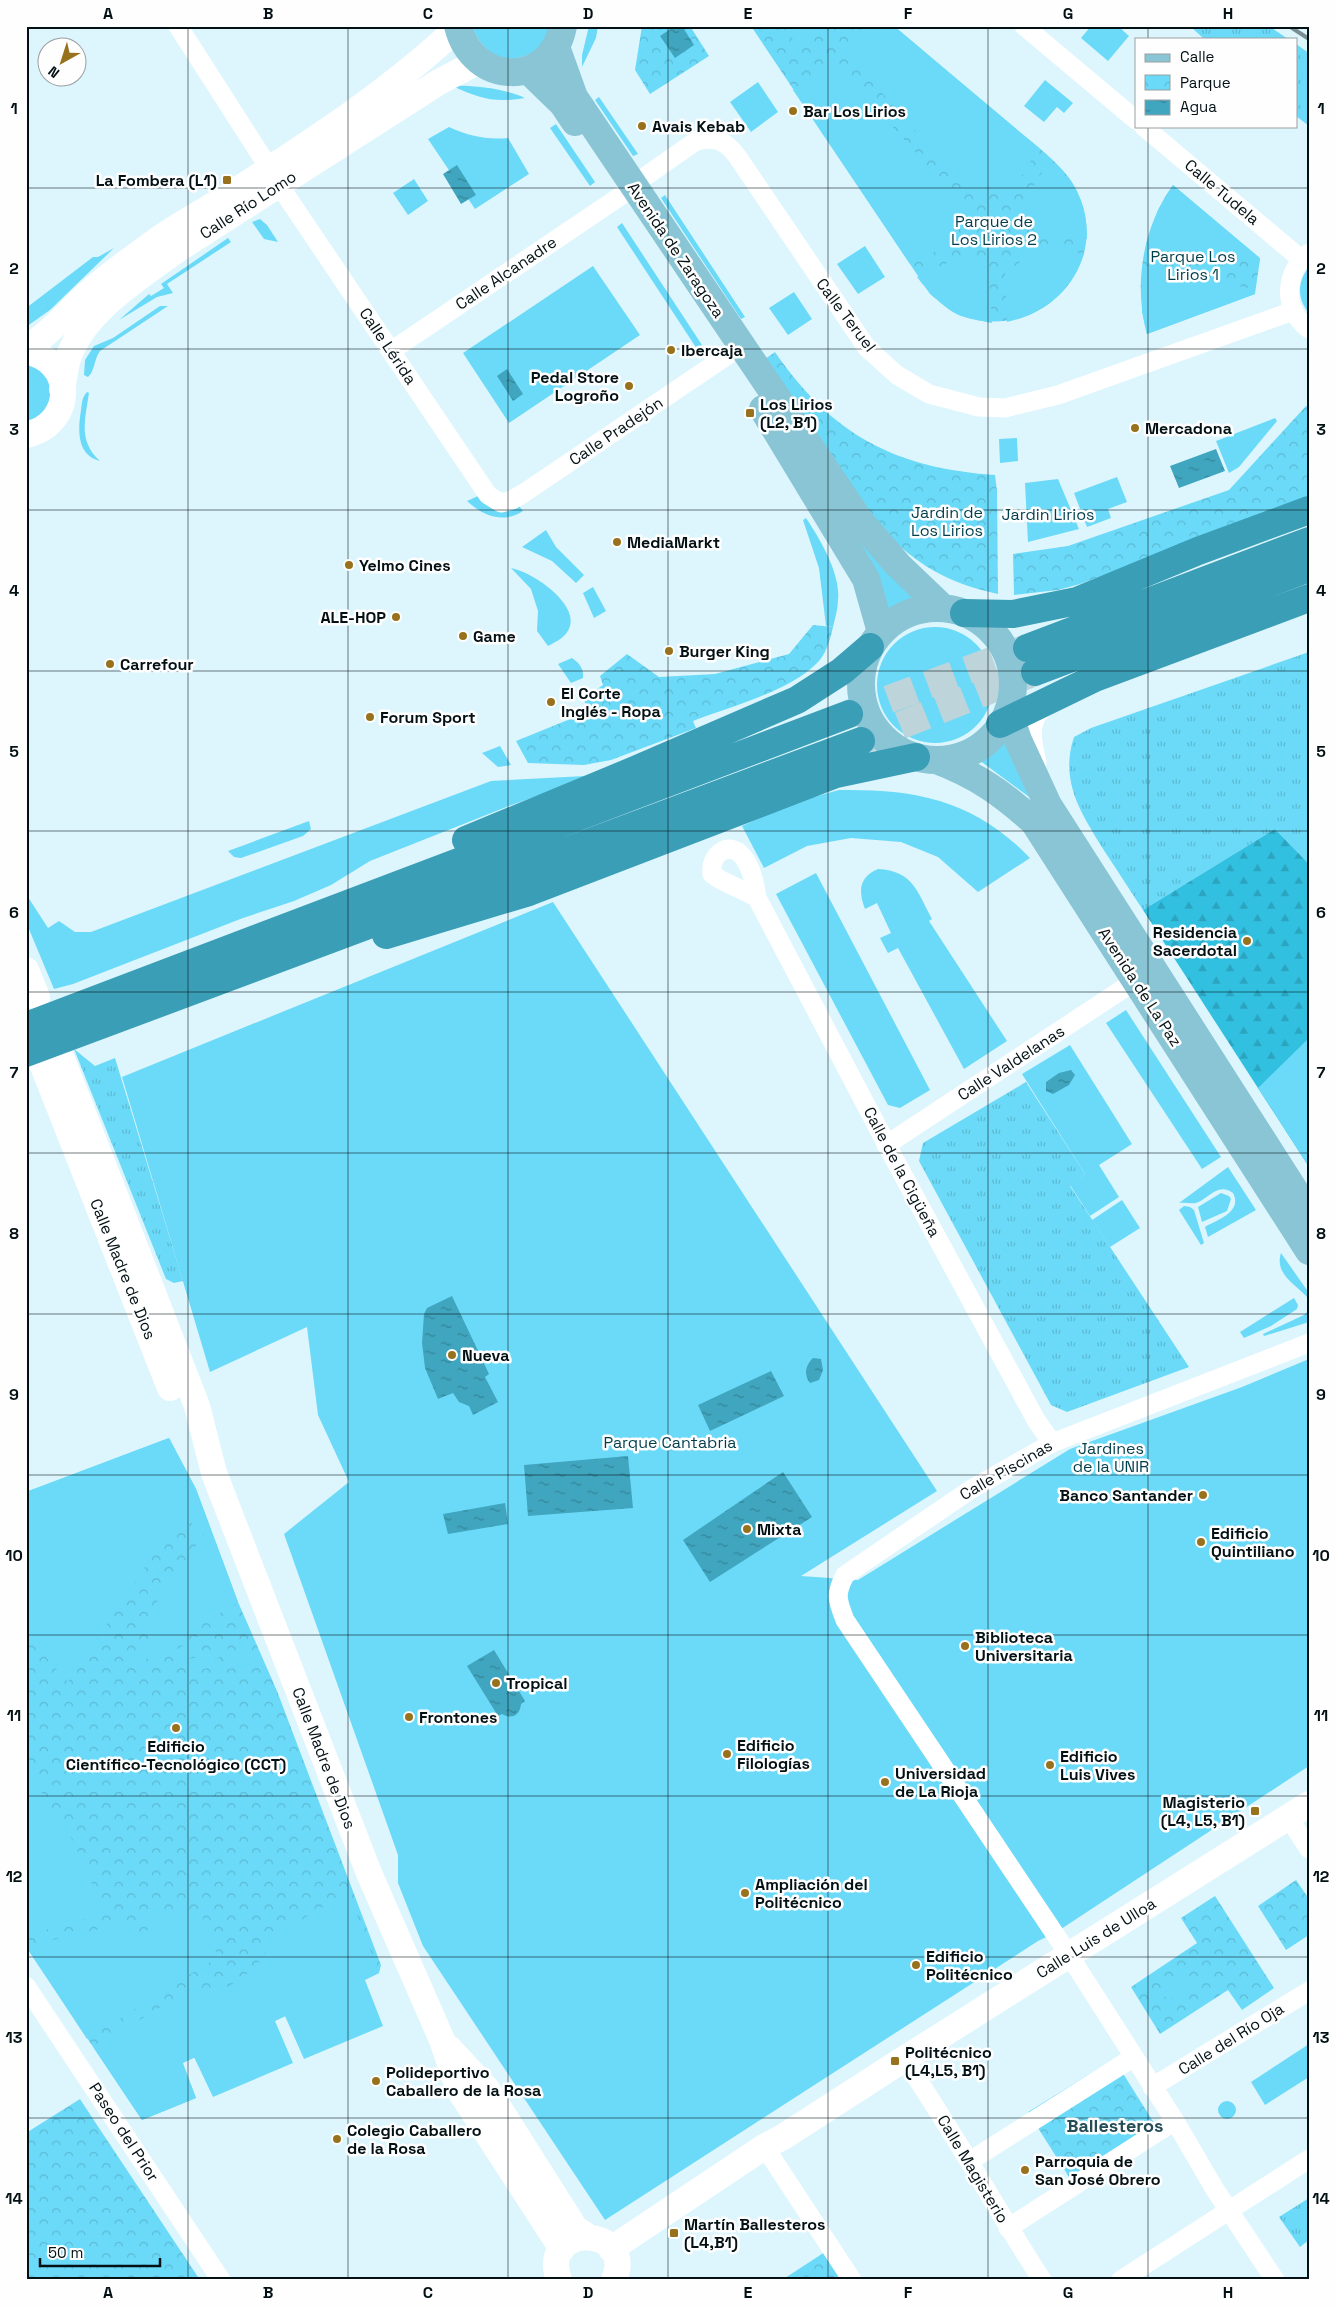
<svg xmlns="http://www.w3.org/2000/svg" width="1335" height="2306" font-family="'Space Grotesk',sans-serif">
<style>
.grass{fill:url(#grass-tufts)}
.forest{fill:url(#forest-firs)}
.park{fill:url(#park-crowns)}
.garden{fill:#6bdaf8}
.water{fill:url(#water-ripples)}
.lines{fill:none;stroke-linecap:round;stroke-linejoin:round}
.motorway-tunnel{stroke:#bcd4da;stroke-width:28;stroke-dasharray:28 14;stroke-linecap:butt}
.minor{stroke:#fff;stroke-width:19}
.secondary{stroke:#fff;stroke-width:26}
.primary{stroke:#89c5d4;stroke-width:28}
.motorway{stroke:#3b9eb7;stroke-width:28}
.rail{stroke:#7a8e93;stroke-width:4}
.grid{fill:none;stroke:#031014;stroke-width:1;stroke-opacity:0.55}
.poi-dot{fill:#98711d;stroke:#fefefe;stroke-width:2}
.labels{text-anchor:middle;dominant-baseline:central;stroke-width:5;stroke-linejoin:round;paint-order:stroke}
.poi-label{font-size:16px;font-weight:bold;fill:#031014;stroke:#fefefe;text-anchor:start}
.street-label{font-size:16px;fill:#031014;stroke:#fefefe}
.park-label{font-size:16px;fill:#003e4c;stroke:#fefefe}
.neighbourhood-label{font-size:18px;font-weight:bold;fill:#264c56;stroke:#fefefe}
.neatline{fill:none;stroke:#031014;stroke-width:2}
.grid-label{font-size:16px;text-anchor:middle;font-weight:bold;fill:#031014}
</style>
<defs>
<pattern id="grass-tufts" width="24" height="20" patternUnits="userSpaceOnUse" patternTransform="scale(1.25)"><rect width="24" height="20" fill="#6bdaf8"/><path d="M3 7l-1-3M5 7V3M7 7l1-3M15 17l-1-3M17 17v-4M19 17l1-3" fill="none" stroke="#5bbad4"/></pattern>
<pattern id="forest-firs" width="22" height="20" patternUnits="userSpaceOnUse" patternTransform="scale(1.25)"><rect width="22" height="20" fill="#32c0e1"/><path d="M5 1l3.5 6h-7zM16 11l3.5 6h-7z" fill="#2ba4c0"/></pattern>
<pattern id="park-crowns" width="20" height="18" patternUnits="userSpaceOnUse" patternTransform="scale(1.25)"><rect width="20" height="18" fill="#6bdaf8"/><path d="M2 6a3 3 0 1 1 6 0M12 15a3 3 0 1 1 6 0" fill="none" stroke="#5bbad4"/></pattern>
<pattern id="water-ripples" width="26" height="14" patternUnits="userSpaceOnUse" patternTransform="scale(1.25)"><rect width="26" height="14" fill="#40a5be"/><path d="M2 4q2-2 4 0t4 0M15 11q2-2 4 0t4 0" fill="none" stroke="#338599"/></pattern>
</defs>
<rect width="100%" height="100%" fill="#ddf6fd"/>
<path class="grass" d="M1190,26h79l19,13h-84z
M1296,44l13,9v73l-13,-10z
M1309,652v212l-34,-35 -132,81c-13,-19 -25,-39 -38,-58 -23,-37 -46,-70 -31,-115l17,-9z
M74,1049l21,17 20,-8 68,223 -9,2 -8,-4z
M1026,1082l59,92 -15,12 119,181 -122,45 -16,-7 -132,-244 4,-18z
M1309,2198v42l-9,7 -21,-30z"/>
<path class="forest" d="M1275,829l34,35v303l-166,-257z"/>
<path class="park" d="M642,26h48l19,30 -59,38 -15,-24z
M751,26h143c39,33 77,66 116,98 21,18 56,42 67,67 37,76 -38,152 -116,125 -11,-4 -21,-14 -31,-22z
M1173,185l87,74 -5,35 -108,40c-14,-49 -4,-108 26,-149z
M775,352c57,83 120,116 220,123l2,16 1,103c-51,-11 -81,-29 -117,-66l-116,-169z
M1306,406h3v93l-229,85 -22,6 -44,5 -1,-41 55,-8 161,-56z
M813,625l20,2c-3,13 -7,29 -18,38 -28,27 -86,42 -122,56l3,7 -85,32 -27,5 -56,-2 -12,-22 74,-30 -7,-12 20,-14 -3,-9 27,-22 32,23 56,-3 74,-20z
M169,1438l27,51 42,113 39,89 104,274 -2,8 -196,90 13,35 -54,22 -116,-173v-455z
M1296,1880l13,19v36l-23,15 -28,-44z
M1215,1896l59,92 -32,22 -14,-20 -68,44 -29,-47 66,-44 -16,-25z
M1114,2059l50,80 -85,54 -51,-81z
M80,2099l17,26 103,155h-174v-147z
M831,2248l21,32h-70z"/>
<path class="garden" d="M472,26h82c-2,5 -4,10 -6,15 -3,4 -8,6 -12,9 -28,19 -53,5 -64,-24z
M589,26h9l-2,12 -14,29v-12z
M782,26h45l-25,23z
M866,26h28l145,122 -29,47c-13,-3 -23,-4 -34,4l-133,-150z
M1091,26h27l11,10 -21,25 -27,-23z
M833,60l132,148 -9,17 2,15 -48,24 -117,-174z
M1045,80l28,23 -9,10 -7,-6 -13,15 -20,-16z
M758,82l20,30 -27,20 -21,-30z
M452,86c22,-1 54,3 73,12 -32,5 -43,1 -73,-12z
M599,97l39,57 -5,2 -38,-56z
M556,124l39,58 -5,4 -40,-58z
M449,127c20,9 37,13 59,11l21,36 -54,35 -47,-70z
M1050,160c26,24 37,43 37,79l-53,-8c-1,-12 -4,-18 -12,-27z
M414,179l14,22 -20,14 -15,-22z
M1173,185l87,73 -1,6 -113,-20 12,-34z
M665,195l80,122 -4,2 -80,-121z
M260,219l7,6 11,17 -14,-3 -12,-17z
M622,223l80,122 -5,4 -80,-122z
M228,238l3,4 -64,42 6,9 -16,4 -38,23 30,-26 2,2 13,-8 -3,-4z
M1031,245l53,9c-15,38 -37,59 -77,68l-2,-51c13,-5 21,-13 26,-26z
M865,246l20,31 -27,17 -21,-30z
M114,248l-64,62 -24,17v-19l8,-6 59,-45h5z
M965,255l8,8 16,7 3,53c-36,-7 -53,-17 -75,-46z
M593,266l47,69 -131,88 -46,-70z
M1309,267v46c-12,-14 -12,-31 0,-46z
M1142,270l113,19v5l-108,40 -5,-22z
M794,292l18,27 -24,16 -19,-27z
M160,306h8l-68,45c-6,8 -5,20 -12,26l-4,-2 1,-15 9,-14 19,-8z
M26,359h5l24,30 -13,27 -16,5z
M87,392l2,1c-4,27 -11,48 11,68 -24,-6 -22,-32 -19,-51 1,-7 1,-13 6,-18z
M1275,418l2,3 -38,46 -10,6 -13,-32z
M1017,438l1,23 -18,2 -1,-24z
M1117,477l10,25 -19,7 3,9 -24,9 -13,-34z
M1058,479l21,50 -51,13 -3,-59z
M478,496l41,10 4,5c-20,13 -40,5 -56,-10z
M806,518c14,21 35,56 32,82 0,9 -3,18 -5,27l-7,-1 -7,-58 -16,-48z
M546,530l10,17 28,28 -8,8 -24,-22 -30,-14z
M862,539l56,60 -30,13 -32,-69z
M511,568c21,4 66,34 59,58 -3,11 -13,15 -22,20l-11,-15 1,-20 -7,-22z
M593,587l13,24 -12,7 -11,-25z
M877 685a58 58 0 1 1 116 0a58 58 0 1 1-116 0Z
M572,658c7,5 12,10 11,20l-12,5 -13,-19z
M1006,739l26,60 -53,-39z
M500,746l11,19 -13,2 -16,-14z
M585,776l-1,3 -75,27 -139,55 -39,24 -37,16 -51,17 -170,66 -19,5 -28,-67v-28l22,34 11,-7 16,11h16l400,-151z
M839,790c78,-1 135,10 191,68l-52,34 -40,-35 -37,-15 -50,-4 -44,8 -43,22 -22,-42 50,-23z
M309,821l2,8 -8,7 -62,22 -7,-1 -6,-6z
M878,869c35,2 39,22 54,50l-3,2 78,120 -43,28 -66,-121 -10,5 -8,-15 11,-5 -14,-30 -12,6c-7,-18 -6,-32 13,-40z
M816,873l114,217 -30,18 -12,-3 -112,-211z
M553,902l384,589 -136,85 57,4 212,-131 172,-62 67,-28v407l-254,167 -17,8 -433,279 -182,-274 -25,-63v-28l-114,-321 65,-52 -31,-67 -11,-88 -97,45 -88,-295z
M1126,1010l95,147 -19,12 -96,-146z
M1309,1038v129l-51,-79z
M1070,1045l62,99 -33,21 20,32 -29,19 -20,-31 15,-11 -63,-100z
M1228,1167l28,43 -48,27 -3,-10c12,-7 38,-15 28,-34 -16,-11 -24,6 -37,10 -6,1 -11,-1 -17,0z
M1221,1193l8,3 2,3 -4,12 -25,11 -4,-15z
M1122,1200l18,28 -30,19 -18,-27z
M1184,1206l6,1 4,3 10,33 -3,2 -22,-35z
M1281,1253l28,40v6c-12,-14 -35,-24 -28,-46z
M1294,1298l4,7 -1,4 -26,17 -27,12 -4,-6z
M1309,1310v12l-45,14 -1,-2 41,-19z
M169,1438l27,51 42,113 -101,63 -1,-18 19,-2 -4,-17 -14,3 68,-99 -25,-17 -112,167 -42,-47v-143z
M206,1632l12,9 -51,14z
M230,1648l-24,21 -24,-8z
M242,1654l16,11 -38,5z
M26,1768l47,73 32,73 -79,21z
M348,1892l31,81 -14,7 18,46 -79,33 -19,-43 -10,5 18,42 -80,34 -19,-40 -12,6 14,35 -54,22 -48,-72 98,-60 4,7c36,-6 47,-14 70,-41l-8,-8z
M150,1913l52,4 16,40 -131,82 -61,-93 101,-23 6,14 21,-10z
M1182,1981l5,6 -4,6 -9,6 -9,-2c-1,-9 9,-15 17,-16z
M1309,2044v33l-44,28 -14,-23z
M1218 2110a9 9 0 1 1 18 0a9 9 0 1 1-18 0Z"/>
<path class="water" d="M675,26h7l12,19 -19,13 -15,-22z
M457,165l19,30 -15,9 -18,-30z
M507,369l16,25 -10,7 -16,-25z
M1216,449l9,22 -46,17 -9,-22z
M1071,1070l4,5 -6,10 -16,9 -7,-3v-9l13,-9z
M452,1296l37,78 -4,3 13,25 -25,13 -4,-9 -10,-4 -6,-9 -15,6 -13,-31 -3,-25 2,-29 3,-6z
M813,1358l8,1 2,11 -4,10 -9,3c-7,-9 -4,-18 3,-25z
M771,1371l13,25 -74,35 -12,-26z
M628,1456l5,52 -105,8 -4,-51z
M783,1472l29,45 -102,65 -27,-42z
M505,1503l3,21 -60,10 -5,-20z
M494,1650l31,51 -4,3c-1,11 -9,16 -19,10l-4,2 -31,-50z"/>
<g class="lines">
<path class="motorway-tunnel" d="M849,714l178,-66
M861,741l174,-69"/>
<path class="minor" d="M178,26l91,142
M1024,26l112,94
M1143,126l158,133
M279,185l209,310 13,8 11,-3 12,-7 204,-138
M633,185l63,-44c19,-5 30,0 41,15l130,192 30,27 32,19 50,13 26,1 53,-13 235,-84
M1309,253c-25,19 -27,57 0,76
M391,351l231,-156
M1037,763c-5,-22 -11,-45 11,-58
M757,898c-14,-10 -32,-13 -45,-24 -3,-19 17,-35 31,-17 9,11 12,27 14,41l140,266 139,256 16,23
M886,1145l249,-164
M1288,1817l21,32
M26,1986l195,294
M904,2059c49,72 91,148 138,221
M1152,2087l157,-96
M768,2152l84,128
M970,2161l164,-104
M1008,2228l167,-107
M1121,2280l188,-121
M1275,2280l-61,-92 -39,-67 -106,-166 -224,-335c-8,-20 -10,-26 0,-45l125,-85 82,-47 257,-100"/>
<path class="secondary" d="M26,348c22,-13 38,-32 57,-50 23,-22 51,-41 77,-60 25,-17 52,-31 77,-48 77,-50 155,-100 221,-163
M26,352c48,7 51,71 0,83
M62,389c2,-9 3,-18 5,-27 13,-48 72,-84 110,-112l262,-168 40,-21
M26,970l11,27
M60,1054l137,352 17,67 155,400 73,167 17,50 103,159
M41,1061l129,327
M449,2048l38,41 88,139 12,8
M611,2249l153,-102 19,-10 121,-78 405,-255
M559,2280c-21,-58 78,-55 55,0"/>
<path class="primary" d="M458,26c15,61 93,62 105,0
M556,47l18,50 286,424 38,44 45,43
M528,70l35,34 12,18
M763,409l103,170 15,53
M861 684a76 76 0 1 1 152 0a76 76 0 1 1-152 0Z
M1008,711l10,29 30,65 261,408
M936,760c40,15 66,33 98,62l275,429"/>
<path class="motorway" d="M964,613l49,1 64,-13 121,-50 111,-41
M1027,648l282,-107
M1035,672l274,-104
M1000,724l95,-46 214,-80
M466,840l169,-70 162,-70 45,-29 28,-24
M386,935l143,-43 307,-118 80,-17
M26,1026l823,-312
M26,1053l835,-312"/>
<path class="rail" d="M1289,26l20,13
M1307,26l2,2"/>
</g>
<path class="grid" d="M188,26v2254M348,26v2254M508,26v2254M668,26v2254M828,26v2254M988,26v2254M1148,26v13M1148,126v2154M26,188h1283M26,349h1283M26,510h1283M26,671h1283M26,831h1283M26,992h1283M26,1153h1283M26,1314h1283M26,1475h1283M26,1635h1283M26,1796h1283M26,1957h1283M26,2118h1283"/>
<g class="poi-dot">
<circle cx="793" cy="111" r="5"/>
<circle cx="642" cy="126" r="5"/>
<rect x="222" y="175" width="10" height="10" rx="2.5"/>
<circle cx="671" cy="350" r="5"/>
<circle cx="629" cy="386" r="5"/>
<rect x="745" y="408" width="10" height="10" rx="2.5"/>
<circle cx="1135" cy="428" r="5"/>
<circle cx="617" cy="542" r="5"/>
<circle cx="349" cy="565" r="5"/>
<circle cx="396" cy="617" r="5"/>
<circle cx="463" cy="636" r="5"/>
<circle cx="669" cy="651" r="5"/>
<circle cx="110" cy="664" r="5"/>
<circle cx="551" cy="702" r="5"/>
<circle cx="370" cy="717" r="5"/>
<circle cx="1247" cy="941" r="5"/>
<circle cx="452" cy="1355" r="5"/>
<circle cx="1203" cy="1495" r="5"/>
<circle cx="747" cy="1529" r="5"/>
<circle cx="1201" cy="1542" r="5"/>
<circle cx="965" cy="1646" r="5"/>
<circle cx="496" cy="1683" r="5"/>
<circle cx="409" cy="1717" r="5"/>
<circle cx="176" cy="1728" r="5"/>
<circle cx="727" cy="1754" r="5"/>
<circle cx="1050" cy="1765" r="5"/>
<circle cx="885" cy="1782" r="5"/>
<rect x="1250" y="1806" width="10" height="10" rx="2.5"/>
<circle cx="745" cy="1893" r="5"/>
<circle cx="916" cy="1965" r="5"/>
<rect x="890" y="2056" width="10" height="10" rx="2.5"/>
<circle cx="376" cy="2081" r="5"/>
<circle cx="337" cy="2139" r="5"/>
<circle cx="1025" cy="2170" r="5"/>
<rect x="669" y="2228" width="10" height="10" rx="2.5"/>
</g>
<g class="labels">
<g class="poi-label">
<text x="803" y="111">Bar Los Lirios</text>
<text x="652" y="126">Avais Kebab</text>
<text x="217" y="180" text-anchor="end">La Fombera (L1)</text>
<text x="681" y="350">Ibercaja</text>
<text x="619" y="377" text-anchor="end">Pedal Store<tspan x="619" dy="18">Logroño</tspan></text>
<text x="760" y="404">Los Lirios<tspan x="760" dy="18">(L2, B1)</tspan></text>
<text x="1145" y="428">Mercadona</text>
<text x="627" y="542">MediaMarkt</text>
<text x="359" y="565">Yelmo Cines</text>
<text x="386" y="617" text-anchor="end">ALE-HOP</text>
<text x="473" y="636">Game</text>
<text x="679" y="651">Burger King</text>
<text x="120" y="664">Carrefour</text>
<text x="561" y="693">El Corte<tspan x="561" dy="18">Inglés - Ropa</tspan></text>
<text x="380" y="717">Forum Sport</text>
<text x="1237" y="932" text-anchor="end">Residencia<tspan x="1237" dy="18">Sacerdotal</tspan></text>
<text x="462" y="1355">Nueva</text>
<text x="1193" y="1495" text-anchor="end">Banco Santander</text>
<text x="757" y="1529">Mixta</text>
<text x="1211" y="1533">Edificio<tspan x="1211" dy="18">Quintiliano</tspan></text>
<text x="975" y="1637">Biblioteca<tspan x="975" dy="18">Universitaria</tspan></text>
<text x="506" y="1683">Tropical</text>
<text x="419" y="1717">Frontones</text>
<text x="737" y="1745">Edificio<tspan x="737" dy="18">Filologías</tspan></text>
<text x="176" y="1746" text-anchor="middle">Edificio<tspan x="176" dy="18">Científico-Tecnológico (CCT)</tspan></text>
<text x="1060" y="1756">Edificio<tspan x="1060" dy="18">Luis Vives</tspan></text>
<text x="895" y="1773">Universidad<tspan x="895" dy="18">de La Rioja</tspan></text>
<text x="1245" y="1802" text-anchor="end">Magisterio<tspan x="1245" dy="18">(L4, L5, B1)</tspan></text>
<text x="755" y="1884">Ampliación del<tspan x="755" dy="18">Politécnico</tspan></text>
<text x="926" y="1956">Edificio<tspan x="926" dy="18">Politécnico</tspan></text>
<text x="905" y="2052">Politécnico<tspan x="905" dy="18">(L4,L5, B1)</tspan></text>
<text x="386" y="2072">Polideportivo<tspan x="386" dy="18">Caballero de la Rosa</tspan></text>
<text x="347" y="2130">Colegio Caballero<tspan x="347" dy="18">de la Rosa</tspan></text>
<text x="1035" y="2161">Parroquia de<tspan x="1035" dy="18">San José Obrero</tspan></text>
<text x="684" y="2224">Martín Ballesteros<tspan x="684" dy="18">(L4,B1)</tspan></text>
</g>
<g class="street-label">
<text transform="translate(1222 192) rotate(40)">Calle Tudela</text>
<text transform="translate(248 205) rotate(-33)">Calle Río Lomo</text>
<text transform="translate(676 250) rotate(56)">Avenida de Zaragoza</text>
<text transform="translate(506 273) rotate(-34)">Calle Alcanadre</text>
<text transform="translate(846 315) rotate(53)">Calle Teruel</text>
<text transform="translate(388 346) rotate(56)">Calle Lérida</text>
<text transform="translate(616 431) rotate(-34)">Calle Pradejón</text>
<text transform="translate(1140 987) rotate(57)">Avenida de La Paz</text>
<text transform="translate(1011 1063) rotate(-33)">Calle Valdelanas</text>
<text transform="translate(902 1172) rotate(62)">Calle de la Cigüeña</text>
<text transform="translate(123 1269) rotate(68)">Calle Madre de Dios</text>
<text transform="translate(1006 1470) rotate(-30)">Calle Piscinas</text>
<text transform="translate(324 1758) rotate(69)">Calle Madre de Dios</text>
<text transform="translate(1096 1938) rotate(-32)">Calle Luis de Ulloa</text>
<text transform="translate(1231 2039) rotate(-32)">Calle del Río Oja</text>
<text transform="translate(124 2132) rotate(57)">Paseo del Prior</text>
<text transform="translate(973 2169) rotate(59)">Calle Magisterio</text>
</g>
<g class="park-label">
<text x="994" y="221">Parque de<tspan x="994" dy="18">Los Lirios 2</tspan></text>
<text x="1193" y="256">Parque Los<tspan x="1193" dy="18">Lirios 1</tspan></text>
<text x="947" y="512">Jardin de<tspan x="947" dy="18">Los Lirios</tspan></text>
<text x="1048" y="514">Jardin Lirios</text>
<text x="670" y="1442">Parque Cantabria</text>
<text x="1111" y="1448">Jardines<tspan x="1111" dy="18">de la UNIR</tspan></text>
</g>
<g class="neighbourhood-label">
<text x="1115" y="2125">Ballesteros</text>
</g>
</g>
<rect width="1335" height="2306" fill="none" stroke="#fefefe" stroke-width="55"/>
<rect x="1135" y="38" width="162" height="90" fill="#fefefe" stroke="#9a9fa0"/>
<rect x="1145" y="54" width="25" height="8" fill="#89c5d4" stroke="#9a9fa0"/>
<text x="1180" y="62" font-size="15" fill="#031014">Calle</text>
<rect x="1145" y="75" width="25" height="15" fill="url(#park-crowns)" stroke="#9a9fa0"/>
<text x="1180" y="88" font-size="15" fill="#031014">Parque</text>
<rect x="1145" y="100" width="25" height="15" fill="url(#water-ripples)" stroke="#9a9fa0"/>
<text x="1180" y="112" font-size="15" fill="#031014">Agua</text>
<g transform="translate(62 62) rotate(219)"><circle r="24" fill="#fefefe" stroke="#9a9fa0"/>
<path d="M0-4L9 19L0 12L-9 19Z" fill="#98711d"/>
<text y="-8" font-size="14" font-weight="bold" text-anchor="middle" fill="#031014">N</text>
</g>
<path d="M40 2258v8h120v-8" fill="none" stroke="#031014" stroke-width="2.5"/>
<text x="48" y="2258" font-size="15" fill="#031014" stroke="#fefefe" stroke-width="4" paint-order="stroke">50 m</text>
<rect x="28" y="28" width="1280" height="2250" class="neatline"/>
<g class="grid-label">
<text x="108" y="19">A</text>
<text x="268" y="19">B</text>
<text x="428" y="19">C</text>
<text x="588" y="19">D</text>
<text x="748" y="19">E</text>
<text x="908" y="19">F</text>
<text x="1068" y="19">G</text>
<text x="1228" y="19">H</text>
<text x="14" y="114">1</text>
<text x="1321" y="114">1</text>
<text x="14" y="274">2</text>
<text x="1321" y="274">2</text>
<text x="14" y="435">3</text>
<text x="1321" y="435">3</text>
<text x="14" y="596">4</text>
<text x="1321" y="596">4</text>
<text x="14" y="757">5</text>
<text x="1321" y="757">5</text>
<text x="14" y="918">6</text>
<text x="1321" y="918">6</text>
<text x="14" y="1078">7</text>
<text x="1321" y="1078">7</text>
<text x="14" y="1239">8</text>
<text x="1321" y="1239">8</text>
<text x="14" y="1400">9</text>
<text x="1321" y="1400">9</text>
<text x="14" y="1561">10</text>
<text x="1321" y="1561">10</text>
<text x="14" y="1721">11</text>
<text x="1321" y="1721">11</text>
<text x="14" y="1882">12</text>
<text x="1321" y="1882">12</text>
<text x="14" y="2043">13</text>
<text x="1321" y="2043">13</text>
<text x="14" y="2204">14</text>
<text x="1321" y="2204">14</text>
<text x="108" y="2298">A</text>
<text x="268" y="2298">B</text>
<text x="428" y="2298">C</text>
<text x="588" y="2298">D</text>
<text x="748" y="2298">E</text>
<text x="908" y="2298">F</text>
<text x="1068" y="2298">G</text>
<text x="1228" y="2298">H</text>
</g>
</svg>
